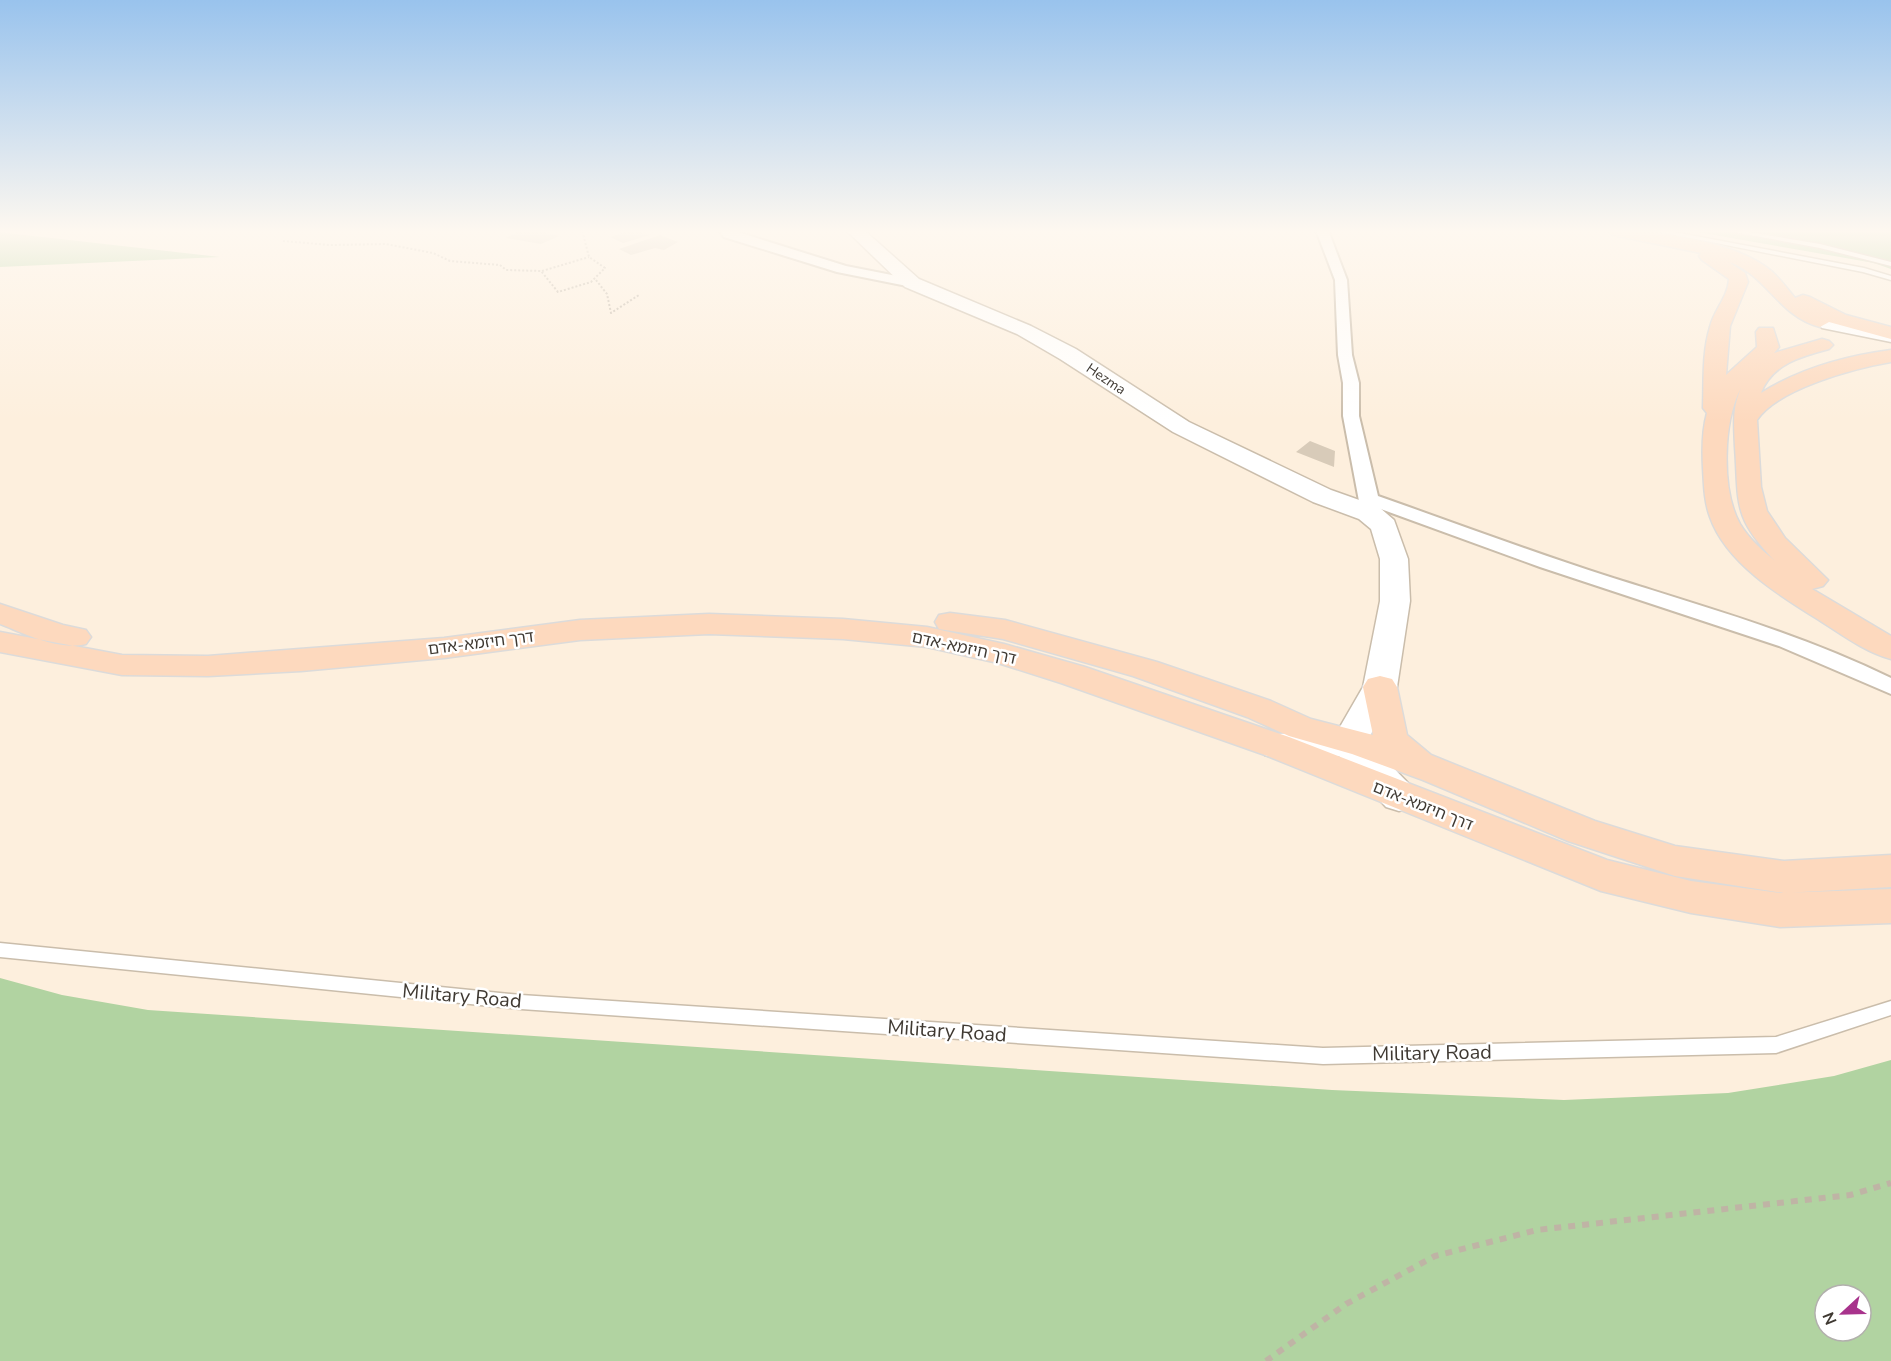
<svg xmlns="http://www.w3.org/2000/svg" width="1891" height="1361" font-family="'Nunito Sans','Noto Sans Hebrew',sans-serif">
<style>
.green{fill:#b1d3a1;fill-rule:evenodd}
.building{fill:#d8cbb9}
.lines{fill:none;stroke-linecap:round;stroke-linejoin:round}
.lane-casing{stroke:#cabdab;stroke-width:3}
.street-casing{stroke:#cabdab;stroke-width:4}
.secondary-casing{stroke:#cabdab;stroke-width:3}
.primary-casing{stroke:#dcdbda;stroke-width:3}
.path-far1{stroke:#bfb4a5;stroke-width:2;stroke-dasharray:2 2;stroke-linecap:butt}
.path{stroke:#bfb4a5;stroke-width:6;stroke-dasharray:7 7;stroke-linecap:butt}
.lane{fill:#fff;fill-rule:evenodd}
.street{fill:#fff;fill-rule:evenodd}
.secondary{fill:#fff;fill-rule:evenodd}
.primary{fill:#fdd9be;fill-rule:evenodd}
.labels{text-anchor:middle;dominant-baseline:central;stroke-width:5;stroke-linejoin:round;paint-order:stroke}
.far-street-label{font-size:14px;fill:#3f3932;stroke:#fff}
.street-label{font-size:16px;fill:#3f3932;stroke:#fff}
.near-street-label{font-size:20px;fill:#3f3932;stroke:#fff}
</style>
<rect width="100%" height="100%" fill="#fdefdd"/>
<path class="green" d="M1686,230h205v39l-17,-6z
M0,232l16,2 204,23 -220,10z
M0,978l62,17 86,15 1184,80 232,10 164,-7 106,-17 57,-16v301h-1891zM1825,1295h36v36h-36z"/>
<path class="building" d="M521,230h14l24,6 -18,8 -35,-6z
M632,230l18,5 -27,8 -13,-6z
M660,235l18,7 -14,8 -9,-2 -24,7 -12,-6z
M1310,441l25,10 -1,16 -38,-15z"/>
<g class="lines">
<g class="lane-casing">
<path id="lane" d="M1650,230h13l201,38 27,8v4l-28,-8z
M1723,230h14l83,14 71,18v4l-71,-18z
M0,943l521,52 802,53 453,-11 115,-36v14l-115,38 -453,11 -802,-55 -521,-52z"/>
</g>
<g class="street-casing">
<path id="street" d="M719,230h12l115,36 66,13 6,4 -6,4 -75,-15 -113,-35z
M1316,230h12l19,50 5,75 7,28v33l19,80c77,27 154,56 232,81 95,30 191,57 281,101v16l-112,-48 -239,-79 -162,-59 -2,9h-14l-19,-101v-33l-5,-28 -3,-75z"/>
</g>
<g class="secondary-casing">
<path id="secondary" d="M846,230h18l55,49 112,47 45,23 113,73 142,68 48,17 15,13 14,39 2,42 -13,86 -30,54 45,46 6,10 -6,10 -13,4 -13,-4 -47,-51 -62,2 -12,-3 -6,-9 6,-9 12,-3 60,-2 26,-45 17,-86v-42l-9,-30 -12,-10 -46,-17 -140,-70 -113,-73 -43,-25 -112,-47z
M1829,318l62,12v12l-69,-14 -3,-4 3,-4z"/>
</g>
<g class="primary-casing">
<path id="primary" d="M1605,230c46,0 128,10 165,40 10,8 17,19 25,28l8,-3 7,2 36,18 45,12v12l-62,-17 -9,5c-41,-10 -53,-52 -91,-65l16,11 3,9 -18,44 -4,49 31,-28 -1,-15 3,-4h14l6,19 -5,6 48,-14 7,2 4,4 -4,4c-27,7 -57,15 -68,44 40,-25 84,-37 130,-43v12c-36,6 -114,27 -134,58l4,67 6,24 18,27 43,42 -5,6 -11,3 79,47v23c-26,-7 -50,-25 -72,-39 -39,-24 -93,-57 -109,-103 -6,-16 -6,-33 -7,-49 -1,-19 -1,-37 4,-55l-4,-5c1,-27 -1,-55 7,-81 4,-17 18,-30 19,-48l-27,-19 -3,-4 2,-3 -88,-18zM1741,388c-9,21 -7,36 -6,59 4,56 -3,70 40,114 -13,-11 -26,-22 -35,-37 -19,-34 -17,-103 1,-136z
M0,604l63,21 23,5 5,7 -5,7c-28,7 -60,-10 -86,-20z
M950,613l55,7 152,42 114,39 40,18 62,16 -10,-48 5,-8 12,-3 12,3 5,8 10,48 24,20 164,66 80,25 109,15 107,-6v32l-107,6 -109,-17 -107,-35 -145,-61 -71,-26 -63,-18 -42,-19 -114,-41 -130,-37 -64,-10 -4,-7 4,-7z
M709,614l134,5 84,8 77,17 81,23 204,70 318,123 84,21 89,12 111,-4v34l-111,4 -89,-14 -90,-22 -336,-136 -204,-72 -63,-20 -71,-16 -84,-8 -134,-5 -129,6 -136,18 -143,13 -93,5 -86,-1 -122,-23v-20l122,23 86,1 236,-18 136,-18z"/>
</g>
<path class="path-far1" d="M283,241l47,4 56,-1 47,9 17,8 50,4 6,5 35,1 17,21 33,-10 14,-14 -16,-11 -7,-27
M542,271l47,-14
M596,280l11,14 4,19 28,-18"/>
<path class="path" d="M1266,1361l80,-57 89,-48 102,-26 313,-35 41,-12"/>
<use href="#lane" class="lane"/>
<use href="#street" class="street"/>
<use href="#secondary" class="secondary"/>
<use href="#primary" class="primary"/>
</g>
<linearGradient id="sky" x2="0" y2="1"><stop stop-color="#99c3ed"/><stop offset="0.55" stop-color="#fef8f0"/><stop offset="1" stop-color="#fef8f0" stop-opacity="0"/></linearGradient>
<rect width="1891" height="421" fill="url(#sky)"/>
<g class="labels">
<g class="far-street-label">
<text transform="translate(1106 379) rotate(34)">Hezma</text>
</g>
<g class="street-label">
<text transform="translate(481 643) rotate(-7)">דרך חיזמא-אדם</text>
<text transform="translate(964 648) rotate(12)">דרך חיזמא-אדם</text>
<text transform="translate(1423 806) rotate(22)">דרך חיזמא-אדם</text>
</g>
<g class="near-street-label">
<text transform="translate(462 996) rotate(5)">Military Road</text>
<text transform="translate(947 1031) rotate(4)">Military Road</text>
<text transform="translate(1432 1053) rotate(-1)">Military Road</text>
</g>
</g>
<g transform="translate(1843 1313) rotate(248)"><circle r="28" fill="#ffffff" stroke="#b2b0ad" stroke-width="1.5"/>
<path d="M0-4.5L10 22L0 15L-10 22Z" fill="#a8338c"/>
<text y="-9" font-size="16" font-weight="bold" text-anchor="middle" fill="#3f3932">N</text>
</g>
</svg>
